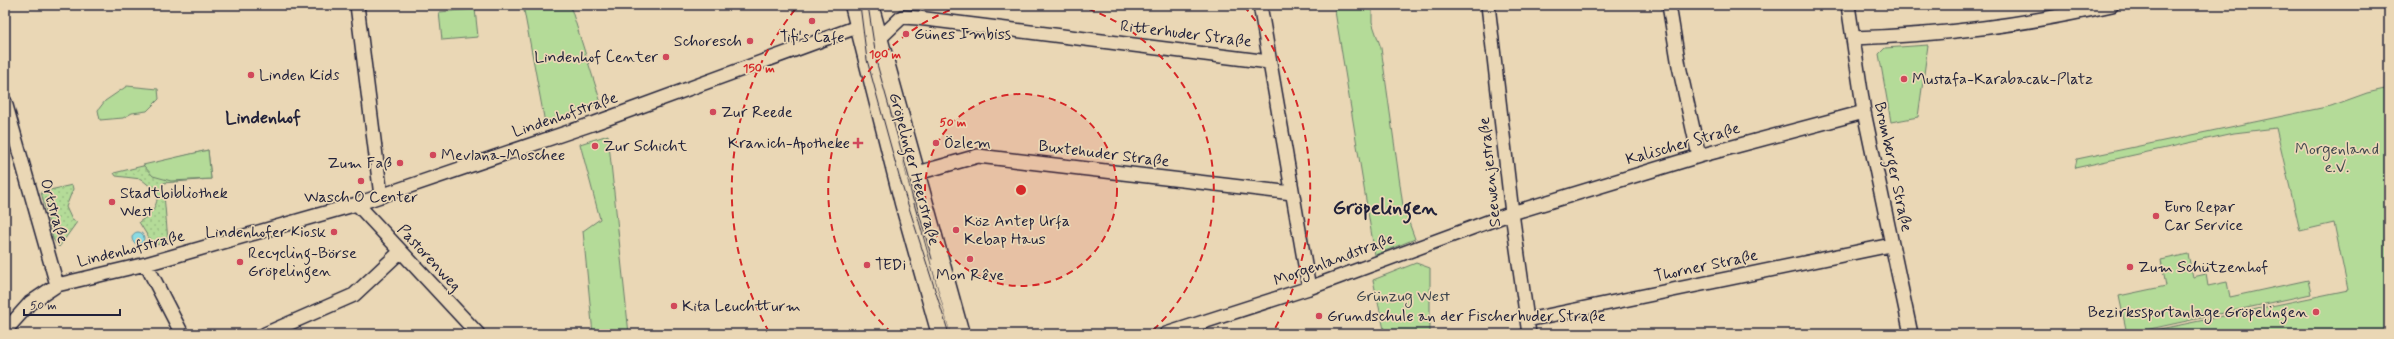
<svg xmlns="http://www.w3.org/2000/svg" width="2394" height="339" font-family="Mynerve,sans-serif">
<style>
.grass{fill:url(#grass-dots);stroke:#6b7e6a}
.green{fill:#b4db98;stroke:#6b7e6a}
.water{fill:#8adbe3;stroke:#6091a0}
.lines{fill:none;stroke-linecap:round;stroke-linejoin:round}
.minor-casing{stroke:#22223b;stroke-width:16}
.secondary-casing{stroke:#22223b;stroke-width:21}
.minor{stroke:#ead7b5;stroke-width:13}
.secondary{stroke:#ead7b5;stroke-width:18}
.tram{stroke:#22223b;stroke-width:1}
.ring{fill:none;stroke:#d62828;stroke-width:2;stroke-dasharray:7 5}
.poi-dot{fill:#d1495b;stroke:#ead7b5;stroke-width:1.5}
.labels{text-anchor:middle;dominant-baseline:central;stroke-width:3.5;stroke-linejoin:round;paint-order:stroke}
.poi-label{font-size:16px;fill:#22223b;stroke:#ead7b5;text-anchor:start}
.street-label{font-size:16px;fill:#22223b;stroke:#ead7b5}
.park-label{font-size:16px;fill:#3f474e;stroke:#ead7b5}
.quarter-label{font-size:18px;font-weight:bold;fill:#22223b;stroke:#ead7b5}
.district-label{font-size:20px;font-weight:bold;fill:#22223b;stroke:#ead7b5}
.centre{fill:#d62828;stroke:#ead7b5;stroke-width:2}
.ring-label{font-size:12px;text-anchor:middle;font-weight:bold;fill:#d62828;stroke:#ead7b5;stroke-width:3.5;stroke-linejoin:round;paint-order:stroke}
</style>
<defs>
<pattern id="grass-dots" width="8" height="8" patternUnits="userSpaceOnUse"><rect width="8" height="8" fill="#b4db98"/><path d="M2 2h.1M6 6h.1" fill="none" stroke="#9abc84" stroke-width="1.8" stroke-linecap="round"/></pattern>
</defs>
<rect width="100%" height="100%" fill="#ead7b5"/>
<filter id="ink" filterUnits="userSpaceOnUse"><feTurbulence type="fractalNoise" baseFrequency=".025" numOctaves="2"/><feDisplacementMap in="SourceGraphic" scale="8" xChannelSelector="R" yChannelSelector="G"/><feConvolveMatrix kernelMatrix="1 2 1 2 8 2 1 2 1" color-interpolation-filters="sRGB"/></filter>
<g filter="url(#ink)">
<path class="grass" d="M208,150l3,29 -48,4 5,58 -21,7 -4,-3 7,-5 -11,-18c11,-7 20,-16 18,-30l-16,-13 -25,-3 -2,-3z
M72,185l1,4 -7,18 6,13 5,2 -18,25 -6,-8 -12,-47z"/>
<path class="green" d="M523,5h47l31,98 -56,20z
M1334,5h38v17l9,26 22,158 12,33 -40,16z
M475,9l3,28 -36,3 -3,-28z
M1928,45l-10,72 -27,5 -12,-68 6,-6z
M127,86l31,3 1,10 -12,12 -15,2 -9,5 -23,2 -2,-10 7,-9z
M2389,88v246h-252l211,-44 -14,-67 -34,8 -24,-103 -42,5 -159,35 2,-9 254,-53 36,-13z
M608,135l21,199h-36l-10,-103 17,-12 -20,-75z
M208,150l3,29 -40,2 -18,-5 -10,-11z
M2188,254l5,23 13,-3 2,12 19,-4 3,15 78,-17 3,14 -184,40 -8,-38 47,-10 -5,-26z
M1416,263l14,5v66h-45l-12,-54z"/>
<path class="water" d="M132 238a6 6 0 1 1 12 0a6 6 0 1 1-12 0Z"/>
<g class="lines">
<g class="minor-casing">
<path id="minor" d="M357,5l24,191
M1260,5l49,283
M1488,5l24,208 17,121
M1669,5l10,61 20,90
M1848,5l16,107 47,222
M1853,38c91,-3 170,-13 259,-33
M879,39l23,-22 16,1 351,44
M5,102l52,183
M914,174l64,-18 314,37
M357,204l121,130
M146,264l36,70
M1527,320l364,-75
M5,331l25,-28 27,-18 89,-21 211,-60 238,-81 273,-100
M265,334l89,-39 46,-43
M1166,334l143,-46 203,-75 187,-57 165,-44"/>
</g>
<g class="secondary-casing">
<path id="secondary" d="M854,5l50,198 37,131
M869,5l91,329"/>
</g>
<use href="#minor" class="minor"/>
<use href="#secondary" class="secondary"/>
<path class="tram" d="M860,5l7,55 32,116 50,158
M868,5l9,59 55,195"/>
</g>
</g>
<circle cx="1021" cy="190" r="96" fill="#d62828" fill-opacity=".12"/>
<g class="ring">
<circle cx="1021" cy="190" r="96"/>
<path d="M892 333A193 193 0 0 1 965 5M1077 5A193 193 0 0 1 1150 333"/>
<path d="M769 332A289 289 0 0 1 798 6M1244 6A289 289 0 0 1 1273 332"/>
</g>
<g class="poi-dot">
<circle cx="812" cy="21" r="4"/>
<circle cx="906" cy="34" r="4"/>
<circle cx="750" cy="41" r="4"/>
<circle cx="666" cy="57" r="4"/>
<circle cx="251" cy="75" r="4"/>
<circle cx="1904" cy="79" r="4"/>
<circle cx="713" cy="112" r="4"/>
<path d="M856 137h4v4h4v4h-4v4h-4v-4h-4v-4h4z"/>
<circle cx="936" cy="143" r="4"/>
<circle cx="595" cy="146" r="4"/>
<circle cx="433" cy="155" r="4"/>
<circle cx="400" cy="163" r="4"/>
<circle cx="361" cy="181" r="4"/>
<circle cx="112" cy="202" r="4"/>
<circle cx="2156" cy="216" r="4"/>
<circle cx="956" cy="230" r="4"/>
<circle cx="334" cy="232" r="4"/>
<circle cx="970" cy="259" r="4"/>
<circle cx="240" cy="262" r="4"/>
<circle cx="867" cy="265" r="4"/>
<circle cx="2130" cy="267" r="4"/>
<circle cx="674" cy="306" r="4"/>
<circle cx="2316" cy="312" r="4"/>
<circle cx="1319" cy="316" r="4"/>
</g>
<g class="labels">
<g class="poi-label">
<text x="914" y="34">Günes Imbiss</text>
<text x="812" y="37" text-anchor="middle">Tifi's Cafe</text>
<text x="742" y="41" text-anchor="end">Schoresch</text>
<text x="658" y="57" text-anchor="end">Lindenhof Center</text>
<text x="259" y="75">Linden Kids</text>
<text x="1912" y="79">Mustafa-Karabacak-Platz</text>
<text x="721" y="112">Zur Reede</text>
<text x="850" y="143" text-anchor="end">Kranich-Apotheke</text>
<text x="944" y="143">Özlem</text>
<text x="603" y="146">Zur Schicht</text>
<text x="441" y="155">Mevlana-Moschee</text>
<text x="392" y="163" text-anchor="end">Zum Faß</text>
<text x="120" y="193">Stadtbibliothek<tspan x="120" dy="18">West</tspan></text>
<text x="361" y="197" text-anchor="middle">Wasch O Center</text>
<text x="2164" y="207">Euro Repar<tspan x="2164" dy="18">Car Service</tspan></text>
<text x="964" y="221">Köz Antep Urfa<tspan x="964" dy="18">Kebap Haus</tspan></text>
<text x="326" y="232" text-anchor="end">Lindenhofer Kiosk</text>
<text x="248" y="253">Recycling-Börse<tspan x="248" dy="18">Gröpelingen</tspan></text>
<text x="875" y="265">TEDi</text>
<text x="2138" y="267">Zum Schützenhof</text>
<text x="970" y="275" text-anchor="middle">Mon Rêve</text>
<text x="682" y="306">Kita Leuchtturm</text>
<text x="2308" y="312" text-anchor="end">Bezirkssportanlage Gröpelingen</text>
<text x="1327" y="316">Grundschule an der Fischerhuder Straße</text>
</g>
<g class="street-label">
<text transform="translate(1186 34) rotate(7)">Ritterhuder Straße</text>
<text transform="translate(565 115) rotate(-19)">Lindenhofstraße</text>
<text transform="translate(1683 144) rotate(-16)">Kalischer Straße</text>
<text transform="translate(1104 154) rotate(7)">Buxtehuder Straße</text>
<text transform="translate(1893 167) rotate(78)">Bromberger Straße</text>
<text transform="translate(914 169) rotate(75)">Gröpelinger Heerstraße</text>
<text transform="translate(1490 172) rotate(-96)">Seewenjestraße</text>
<text transform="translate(54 211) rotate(74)">Ortstraße</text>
<text transform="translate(131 249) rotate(-14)">Lindenhofstraße</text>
<text transform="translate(429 258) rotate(47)">Pastorenweg</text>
<text transform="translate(1334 260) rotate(-20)">Morgenlandstraße</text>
<text transform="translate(1706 266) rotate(-12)">Thorner Straße</text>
</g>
<g class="park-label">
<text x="2337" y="149">Morgenland<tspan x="2337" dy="18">e.V.</tspan></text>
<text x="1403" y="296">Grünzug West</text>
</g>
<g class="quarter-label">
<text x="263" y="118">Lindenhof</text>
</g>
<g class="district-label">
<text x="1385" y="208">Gröpelingen</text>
</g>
</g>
<circle cx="1021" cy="190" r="6" class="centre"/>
<g class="ring-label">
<text x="885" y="58">100 m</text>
<text x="759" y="72">150 m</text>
<text x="953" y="126">50 m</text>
</g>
<rect width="2394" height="339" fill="none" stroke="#ead7b5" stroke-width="20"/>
<rect x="10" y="10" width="2374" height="319" fill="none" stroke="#22223b" stroke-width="1.5" filter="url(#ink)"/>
<path d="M24 309v6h96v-6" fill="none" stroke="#22223b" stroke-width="2"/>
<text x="30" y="309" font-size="12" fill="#22223b" stroke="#ead7b5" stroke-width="3" paint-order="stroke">50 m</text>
</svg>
